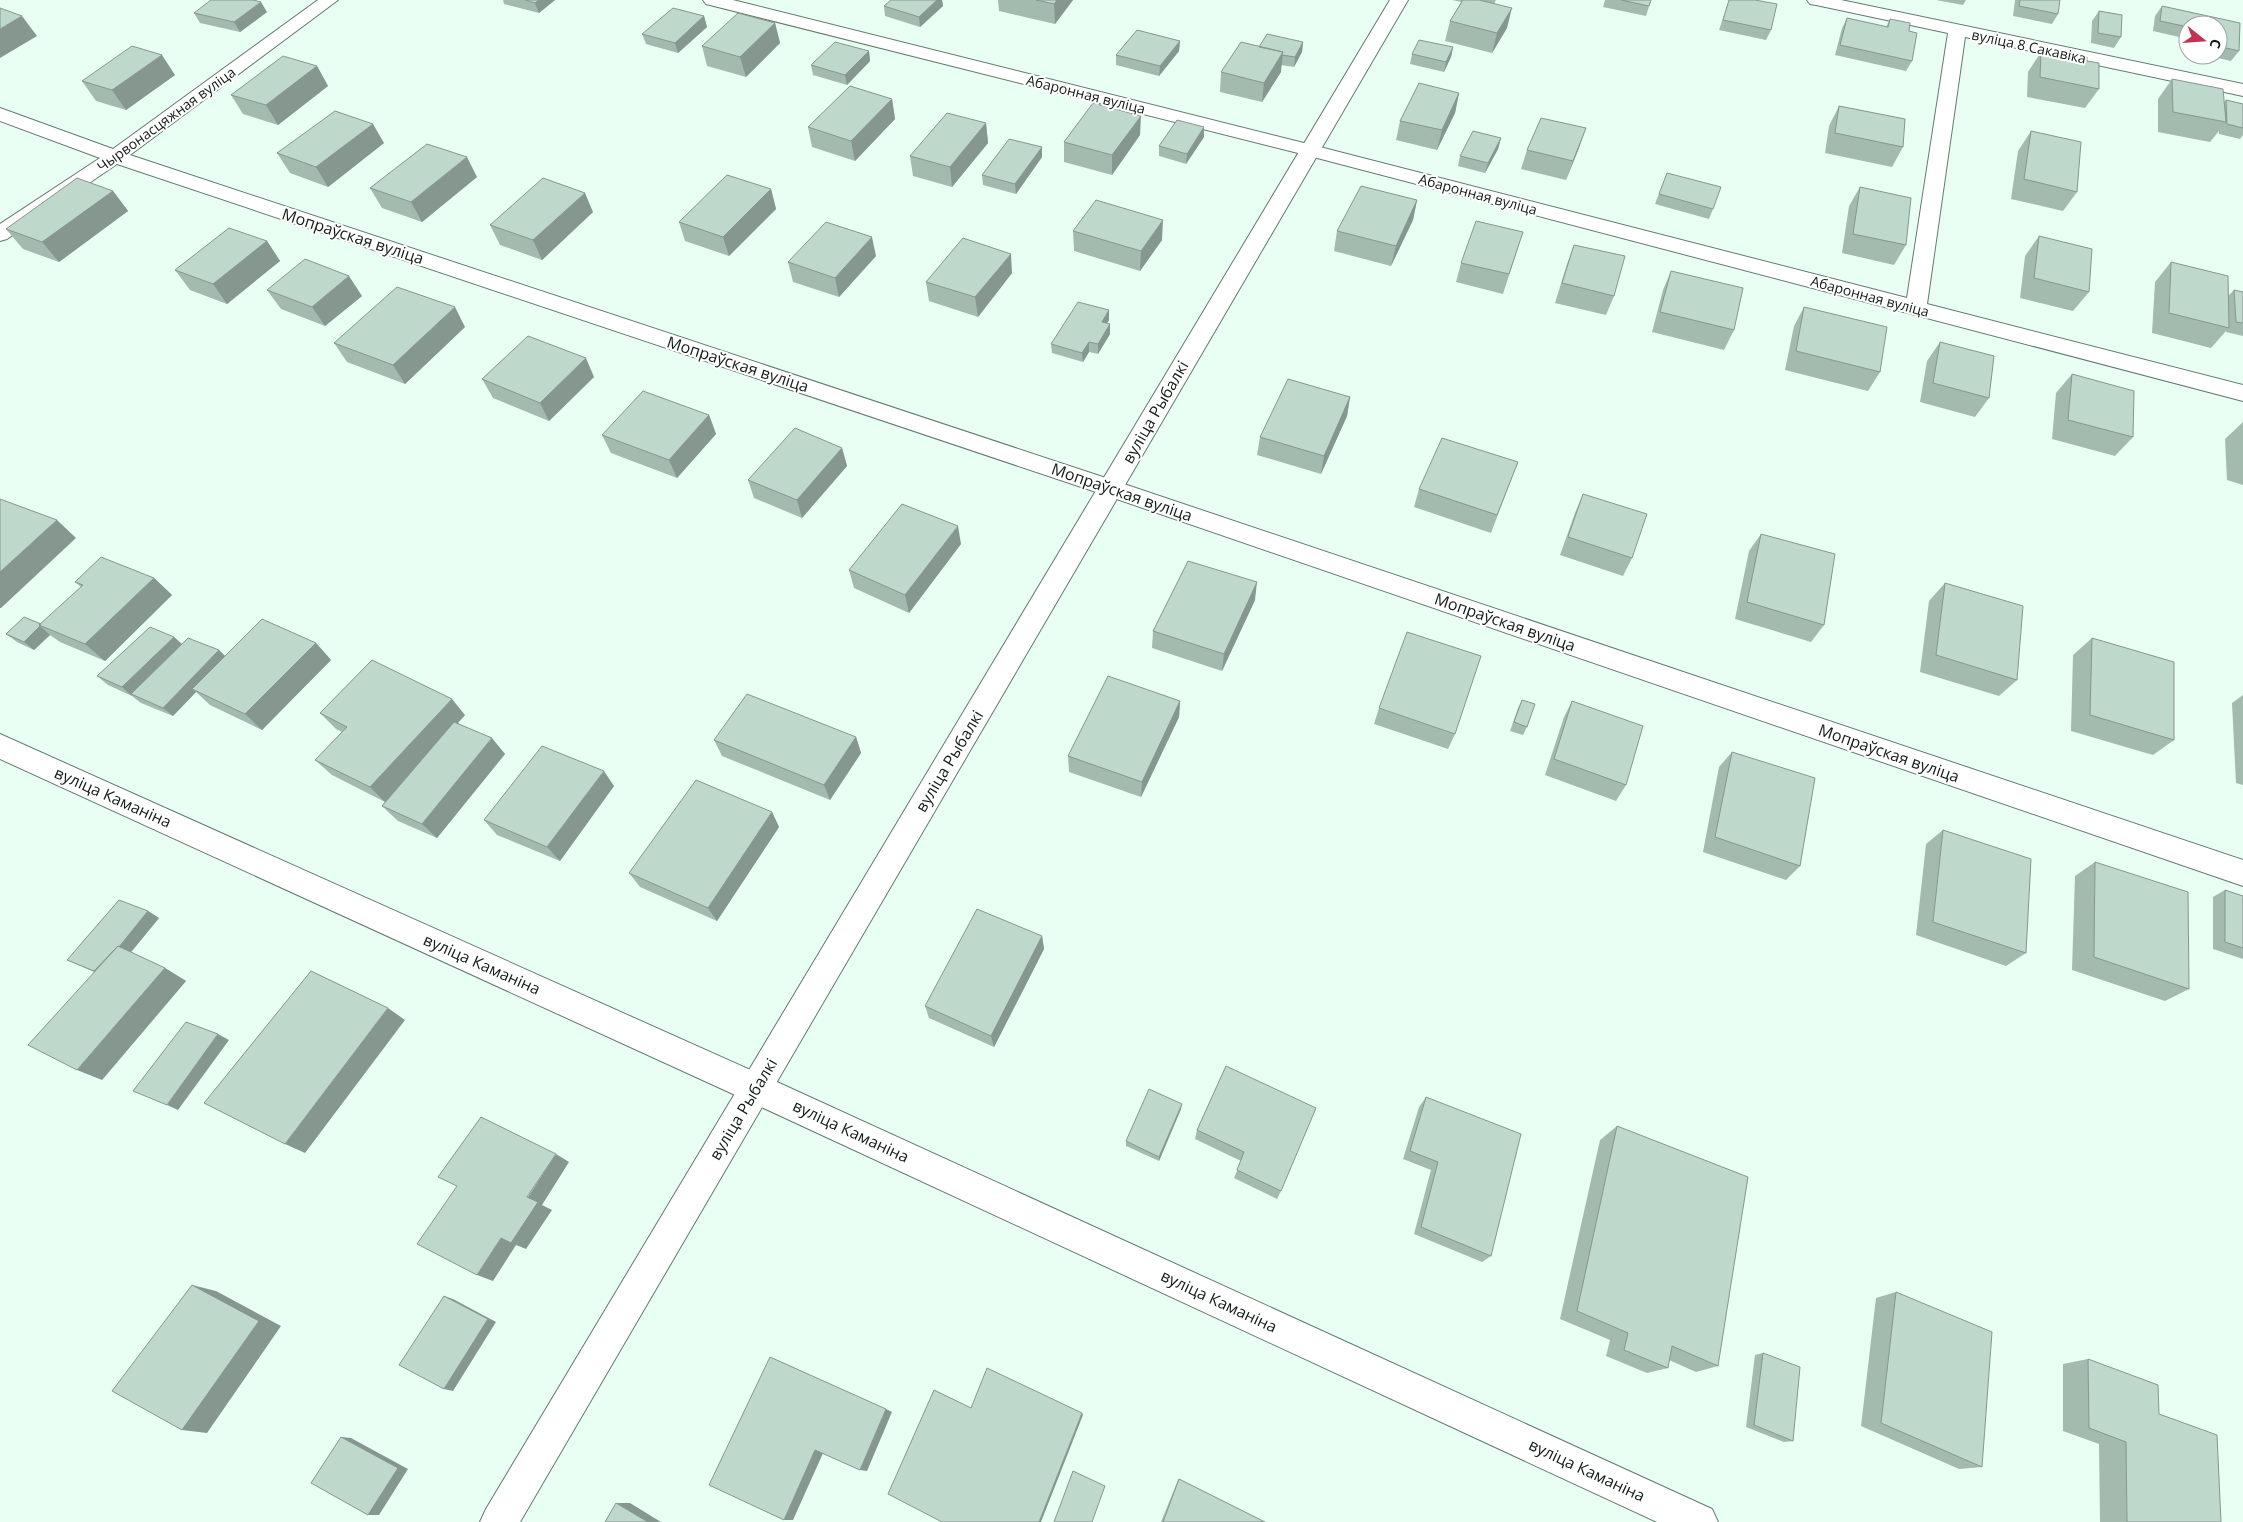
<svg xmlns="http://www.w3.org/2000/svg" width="2243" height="1522" font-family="'Open Sans',sans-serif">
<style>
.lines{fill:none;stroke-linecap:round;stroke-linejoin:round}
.street-casing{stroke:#627b6f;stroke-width:2}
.secondary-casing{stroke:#627b6f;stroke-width:2}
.street{fill:#fff;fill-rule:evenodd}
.secondary{fill:#fff;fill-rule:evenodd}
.wall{fill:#a3baaf}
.shaded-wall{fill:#85978e}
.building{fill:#bed8cb;stroke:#85978e}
.labels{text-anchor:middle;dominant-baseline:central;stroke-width:4;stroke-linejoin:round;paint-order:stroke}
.far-street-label{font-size:14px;fill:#121c17;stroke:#fff}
.street-label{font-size:16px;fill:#121c17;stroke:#fff}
</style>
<rect width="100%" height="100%" fill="#e9fff4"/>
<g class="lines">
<g class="street-casing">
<path id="street" d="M318,0h20l-208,155 988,327 1125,378v26l-1141,-392 -985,-330 -110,75 -7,2v-17l100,-66 -100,-37v-13l113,41z
M703,0h30l583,146 591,152 41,-265 -132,-28 -6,-1 -3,-4h34l402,84v12l-278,-59 -38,267 316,81v16l-941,-247 -596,-150z
M0,734l766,343 946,432 6,13h-61l-913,-423 -744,-340z"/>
</g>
<g class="secondary-casing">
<path id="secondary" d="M1390,0h18l-888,1522h-40l6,-13z"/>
</g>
<use href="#street" class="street"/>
<use href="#secondary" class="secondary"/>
</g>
<path class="wall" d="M503,0h52l-16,13 -35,-9z
M891,0h51l1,6 -23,21 -35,-11 -1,-10z
M998,0h75l-18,24 -56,-13z
M1452,0h44l-2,4 13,24 -15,25 -47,-12 5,-20 11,-19z
M1605,0h46l-5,16 -43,-9z
M1729,0h26l16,30 -5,10 -47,-10z
M1936,0h30l-3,5z
M2015,0h45l-2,14 -6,10 -39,-8z
M2162,6l78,17 -1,28 -8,10 -26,-6h13v-30h-30v14l-35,-8 2,-15z
M2099,11l22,26 -7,11 -23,-5 1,-22z
M267,12l-27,20 -40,-9 -6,-10z
M704,16l3,11 -29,26 -32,-9 -4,-10z
M1847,18l39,9 4,-8 19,12 3,30 -6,10 -71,-16 7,-27z
M775,23l5,20 -34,34 -39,-11 -5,-20z
M1180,41l-1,10 -20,25 -43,-11v-10z
M1303,42l-1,10 -8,15 -13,-2v7l-19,30 -42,-10 1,-20z
M1453,47l-2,10 -7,15 -34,-8 2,-10z
M869,51l1,10 -23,24 -34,-10 -2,-10z
M2041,52l34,7 3,-4 9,6 12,28 -14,19 -58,-11 1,-25z
M317,66l11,20 -50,39 -35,-11 -12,-19z
M175,75l-49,35 -30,-9 -14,-20z
M2172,79l52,24 2,-3 17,4v31l-3,4 -21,-5v-3l-9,11 -52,-10v-33z
M1459,93l-4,20 -18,37 -41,-10 4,-19z
M892,99l3,20 -40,42 -43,-14 -4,-20z
M1839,106l64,41 -11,20 -67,-14 4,-27z
M986,123l2,20 -36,44 -39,-11 -3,-20z
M1204,127v10l-18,27 -27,-8v-10z
M2031,131l46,61 -14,19 -52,-12 7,-48z
M1140,135l-28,40 -48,-13v-20z
M1501,138l-3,11 -13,24 -27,-7 2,-10z
M384,143l-56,44 -38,-14 -13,-20z
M1579,148l-13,32 -45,-11 6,-19z
M1042,157l-26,37 -33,-9 -1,-10z
M1667,173l46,36 -4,10 -54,-15z
M477,177l-55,45 -40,-14 -12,-20z
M1860,187l46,58 -12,20 -52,-12 7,-47z
M771,189l5,20 -47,47 -44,-15 -6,-19z
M113,191l15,20 -69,51 -36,-13 -17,-20z
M1417,200l-4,20 -22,46 -57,-15 3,-20z
M593,212l-51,48 -42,-15 -10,-20z
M1073,231l89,9 -22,31 -66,-20z
M1523,232l-20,62 -47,-12 5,-19z
M2039,236l50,56 -16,19 -53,-13 5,-42z
M267,241l13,20 -53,43 -37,-14 -15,-20z
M1574,245l40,51 -8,19 -51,-12 12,-39z
M876,256l-37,41 -46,-15 -5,-20z
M2171,262l58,33 5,-5 9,2v44l-17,-4v-1l-15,17 -59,-15 3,-51z
M1671,271l63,59 -10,20 -72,-18 11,-42z
M1012,273l-34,44 -49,-16 -3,-19z
M267,290l95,6 -37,30 -44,-17z
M1804,307l76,65 -12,19 -83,-21 9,-44z
M1109,310v10l-2,3 3,1v10l-12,20 -9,-2 -6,10 -31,-9 -1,-9z
M465,327l-60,57 -58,-22 -13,-19z
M1940,342l49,56 -14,19 -55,-15 7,-41z
M2072,374l61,63 -18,19 -63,-17 4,-46z
M594,377l-45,44 -56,-23 -11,-19z
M1350,397l-3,19 -26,58 -64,-19 3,-18z
M709,415l7,19 -39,44 -66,-25 -9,-18z
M2243,422v63l-16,-5 -2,-41z
M842,448l5,18 -45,52 -48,-20 -6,-18z
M1518,462l-27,71 -77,-26 5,-18z
M1583,494l49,64 -9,18 -63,-21 15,-42z
M1761,534l63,91 -13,17 -76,-23 14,-68z
M961,544l-52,69 -55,-25 -5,-18z
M154,578l18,17 -67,66 -45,-19 -10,-7 -16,15 -17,-8 -11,-8 35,-10 40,-37 -6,-5z
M1945,583l72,97 -18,16 -79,-24 9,-71z
M1255,600l-33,71 -70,-23 1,-17z
M174,637l8,7 37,6 6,6 91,-13 15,17 -69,70 -52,-25 -14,-13 -23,24 -32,-13 -9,-7 -24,-11 -11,-9z
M2092,638l82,102 -21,15 -82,-24 2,-76z
M2243,695v90l-7,-2 -4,-80z
M1522,700l5,27 -4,8 -13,-4 8,-23z
M1180,701l-1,16 -38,80 -72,-25 -1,-16z
M1572,701l54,84 -10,16 -71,-26 19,-58z
M1379,708l76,26 -7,15 -74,-25z
M320,713l145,2 -7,8 47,31 -68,84 -39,-17 -16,-15 3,-4 -53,-27 -17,-15 27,-28 -6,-3z
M856,737l5,16 -31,47 -108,-44 -8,-16z
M1732,752l68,114 -14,14 -83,-28 16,-85z
M614,786l-54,75 -63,-26 -13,-15z
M772,812l7,15 -62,94 -77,-34 -11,-14z
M1943,830l83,123 -20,13 -90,-31 10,-91z
M2095,862l94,127 -24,12 -93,-31 3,-94z
M2225,890l18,6v63l-30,-10v-52z
M148,911l11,7 -28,34 34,16 21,13 -84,99 -8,-108 -27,-12z
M1042,936l2,13 -50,98 -65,-29 -4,-12z
M1226,1066l55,125 -4,8 -43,-21 7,-17 -46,-22 2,-9z
M1426,1097l65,159 -9,6 -68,-28 17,-64 -28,-11 16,-52z
M1181,1109l-22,52 -33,-15v-5z
M1617,1126l101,240 -22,6 -27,-12 -1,8 -21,5 -41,-17 4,-16 -50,-21 40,-179z
M1896,1292l86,175 -23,2 -98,-43 15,-128z
M1763,1353l30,88 -9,1 -38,-15 9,-72z
M2088,1359l71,55 62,108h-121l-1,-78 -36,-13v-67z
M1179,1479l86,43h-104l17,-42z"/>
<path class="shaded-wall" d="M539,0h16l-16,13 -4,-10z
M937,0h5l1,6 -23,21 -1,-10z
M1057,0h16l-18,24 -1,-20z
M261,2l6,10 -27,20 -6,-10z
M1512,8l-5,20 -15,25 5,-20z
M22,16l15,20 -37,22v-29z
M704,16l3,11 -29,26 -3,-10z
M775,23l5,20 -34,34 -6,-20z
M1180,41l-1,10 -20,25 1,-10z
M1303,42l-1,10 -8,15 1,-10z
M1453,47l-2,10 -7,15 2,-10z
M869,51l1,10 -23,24 -2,-10z
M1283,52l-2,20 -19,30 2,-19z
M162,55l13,20 -49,35 -14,-20z
M317,66l11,20 -50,39 -12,-20z
M1459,93l-4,20 -18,37 5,-20z
M892,99l3,20 -40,42 -4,-20z
M1141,116l-1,19 -28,40v-20z
M986,123l2,20 -36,44 -2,-20z
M373,124l11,19 -56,44 -12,-20z
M1204,127v10l-18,27 1,-10z
M1586,128l-7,20 -13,32 7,-19z
M1501,138l-3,11 -13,24 3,-10z
M1042,147v10l-26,37 -1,-10z
M467,157l10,20 -55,45 -11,-20z
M771,189l5,20 -47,47 -6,-19z
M113,191l15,20 -69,51 -17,-20z
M585,193l8,19 -51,48 -9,-20z
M1417,200l-4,20 -22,46 5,-20z
M1163,220l-1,20 -22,31 1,-20z
M872,237l4,19 -37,41 -4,-19z
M267,241l13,20 -53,43 -14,-20z
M1011,254l1,19 -34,44 -3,-20z
M349,276l13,20 -37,30 -13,-19z
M455,307l10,20 -60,57 -12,-19z
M1109,310v10l-7,12v-10z
M1110,324v10l-12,20v-10z
M1089,342v10l-6,10 -1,-9z
M586,358l8,19 -45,44 -9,-18z
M1350,397l-3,19 -26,58 3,-18z
M709,415l7,19 -39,44 -8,-18z
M842,448l5,18 -45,52 -5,-18z
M57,520l19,18 -75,70h-1v-36z
M958,526l3,18 -52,69 -4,-18z
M154,578l18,17 -67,66 -20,-17z
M1257,582l-2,18 -33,71 2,-17z
M40,626l10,9 -16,15 -10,-8z
M174,637l10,9 -53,48 1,2 -10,-9z
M316,643l15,17 -69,70 -17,-16z
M219,650l9,9 -36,30 4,3 -23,24 -10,-8z
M452,699l13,16 -80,87 -15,-15z
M1180,701l-1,16 -38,80 1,-15z
M856,737l5,16 -31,47 -6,-15z
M492,738l13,16 -68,84 -15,-14z
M604,771l10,15 -54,75 -13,-14z
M772,812l7,15 -62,94 -9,-13z
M148,911l11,7 -50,61 -11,-6z
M1042,936l2,13 -50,98 -3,-11z
M165,968l21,13 -84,99 -25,-10z
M388,1008l17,12 -100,133 -20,-9z
M218,1034l11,6 -51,70 -11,-5z
M1182,1104l-1,5 -22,52v-4z
M556,1154l13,8 -27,43 10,5 -26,39 -10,-4 -23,36 -16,-6z
M192,1285l24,6 65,35 -74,107 -25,-3z
M444,1296l9,3 43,23 -43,69 -9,-2z
M886,1409l6,3 -25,59 -7,-1z
M1082,1413l1,2 -42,107h-2z
M341,1437l10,1 57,31 -29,46h-11z
M815,1450l9,1 -31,69h-9z
M616,1503h14l31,19h-13z"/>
<path class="building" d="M211,0h42l8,2 -27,20 -40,-9z
M525,0h14l-4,3z
M891,0h46l-18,17 -35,-11z
M1036,0h21l-3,4z
M1463,0h16l33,8 -15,25 -47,-12z
M1621,0h30l-2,6z
M1729,0h26l22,4 -6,26 -48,-10z
M2020,0h40l-2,14 -39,-8z
M2162,6l78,17 -1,28 -21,-5v-21h-30v2l-28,-6z
M0,8l22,8 -22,13z
M673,8l31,8 -29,27 -33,-9z
M2099,11l23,4 -1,22 -23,-4z
M738,13l37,10 -35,34 -38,-11z
M1847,18l41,9 2,-8 20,4 -1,8 8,2 -5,28 -72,-16z
M1137,30l43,11 -20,25 -44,-11z
M1267,34l36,8 -8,15 -13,-2 1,-3 -24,-5z
M1419,40l34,7 -7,15 -34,-8z
M835,42l34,9 -24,24 -34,-10z
M1241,42l42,10 -19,31 -43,-11z
M132,46l30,9 -50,35 -30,-9z
M2041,52l36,8 1,-5 9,2v4l12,2v26l-59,-12z
M283,56l34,10 -51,39 -35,-10z
M2172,79l51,10 3,33 -53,-10z
M1419,83l40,10 -17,37 -42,-9z
M850,86l42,13 -41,42 -43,-14z
M2226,100l17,4v24l-16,-4z
M1093,103l48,13 -29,39 -48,-13z
M1839,106l66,13 -2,28 -68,-14z
M335,111l38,13 -57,43 -39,-14z
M947,113l39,10 -36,44 -40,-11z
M1541,118l45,10 -13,33 -46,-11z
M1177,120l27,7 -17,27 -28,-8z
M1473,131l28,7 -13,25 -28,-7z
M2031,131l50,11 -4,50 -53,-13z
M1009,139l33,8 -27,37 -33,-9z
M427,144l40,13 -56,45 -41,-14z
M1667,173l54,14 -8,22 -54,-15z
M727,175l44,14 -48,48 -44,-15z
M77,178l36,13 -71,51 -36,-13z
M543,178l42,15 -52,47 -43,-15z
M1361,186l56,14 -21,46 -59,-15z
M1860,187l51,11 -5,47 -53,-11z
M1096,200l67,20 -22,31 -68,-20z
M1476,221l47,11 -14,42 -48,-11z
M826,222l46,15 -37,41 -47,-16z
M229,228l38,13 -54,43 -38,-14z
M2039,236l53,13 -3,43 -55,-14z
M963,238l48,16 -36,43 -49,-15z
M1574,245l51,11 -11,40 -52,-13z
M305,259l44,17 -37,31 -45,-17z
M2171,262l57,14 1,52 -60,-15z
M1671,271l72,17 -9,42 -74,-18z
M397,287l58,20 -62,58 -59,-22z
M2234,290l9,2v31l-7,-1z
M1078,302l31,8 -7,12 8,2 -12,20 -9,-2 -7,11 -31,-9z
M1804,307l83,20 -7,45 -84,-21z
M528,336l58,22 -46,45 -58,-24z
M1940,342l54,14 -5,42 -56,-15z
M2072,374l62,17 -1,46 -65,-17z
M1288,379l62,18 -26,59 -64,-19z
M643,391l66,24 -40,45 -67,-25z
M795,428l47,20 -45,52 -49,-20z
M1442,438l76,24 -21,53 -78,-26z
M1583,494l64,20 -15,44 -64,-21z
M0,499l57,21 -57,52z
M902,504l56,22 -53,69 -56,-25z
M1761,534l74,20 -11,71 -77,-23z
M101,557l53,21 -69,66 -46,-19 44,-40 -8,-3z
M1188,561l69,21 -33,72 -71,-23z
M1945,583l78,23 -6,74 -81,-25z
M24,617l17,7 -2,1 1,1 -16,16 -18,-8z
M262,619l54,24 -71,71 -53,-25z
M150,627l24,10 -52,50 -25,-11z
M1407,632l74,24 -26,78 -76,-26z
M188,638l31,12 -56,58 -32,-14z
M2092,638l82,24v78l-84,-25z
M372,660l80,39 -82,88 -55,-27 32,-33 -27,-14z
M1108,676l72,25 -38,81 -74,-26z
M747,694l109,43 -32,48 -110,-45z
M1522,700l13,4 -8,23 -13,-5z
M1572,701l71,25 -17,59 -72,-26z
M454,722l38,16 -70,86 -40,-18z
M542,746l62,25 -57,76 -63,-27z
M1732,752l83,26 -15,88 -85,-29z
M696,780l76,32 -64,96 -79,-35z
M1943,830l88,29 -5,94 -93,-31z
M2095,862l93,30 1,97 -95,-32z
M2225,890l18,6v52l-18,-6z
M119,900l29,11 -29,36 -1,-1 -24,25 -27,-11z
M977,909l65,27 -51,100 -66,-30z
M118,946l47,22 -88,102 -49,-25z
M311,971l77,37 -103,136 -81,-41z
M186,1022l32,12 -51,71 -34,-14z
M1226,1066l90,42 -35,83 -44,-21 7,-18 -47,-22z
M1149,1089l33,15 -23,53 -33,-16z
M1426,1097l95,37 -30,122 -70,-29 17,-65 -28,-11z
M481,1117l75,37 -29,43 11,5 -27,41 -10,-5 -24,37 -60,-31 40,-58 -19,-9z
M1617,1126l131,51 -30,189 -46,-20 -4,22 -44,-18 4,-17 -51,-22z
M192,1285l67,36 -77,109 -70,-39z
M1896,1292l96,40 -10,135 -101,-44z
M444,1296l44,23 -44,70 -45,-24z
M1763,1353l37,14 -7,74 -39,-16z
M770,1357l116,52 -26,61 -45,-20 -31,70 -75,-35z
M2088,1359l70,26 1,29 58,21 4,87h-94l-1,-80 -37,-14z
M987,1368l95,45 -43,109h-97l-54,-28 46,-104 37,18z
M341,1437l57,31 -30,47 -57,-32z
M1073,1471l32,15 -13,36h-38z
M1179,1479l86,43h-102z
M616,1503l32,19h-43z"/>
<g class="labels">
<g class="far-street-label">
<text transform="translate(2029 46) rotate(12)">вуліца 8 Сакавіка</text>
<text transform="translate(1086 94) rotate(14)">Абаронная вуліца</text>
<text transform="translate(166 119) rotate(-36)">Чырвонасцяжная вуліца</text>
<text transform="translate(1478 194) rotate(15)">Абаронная вуліца</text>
<text transform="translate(1870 296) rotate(15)">Абаронная вуліца</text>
</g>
<g class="street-label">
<text transform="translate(353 236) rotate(18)">Мопраўская вуліца</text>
<text transform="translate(738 364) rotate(18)">Мопраўская вуліца</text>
<text transform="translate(1155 412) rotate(-60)">вуліца Рыбалкі</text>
<text transform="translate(1122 492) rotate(19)">Мопраўская вуліца</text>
<text transform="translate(1505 622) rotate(19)">Мопраўская вуліца</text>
<text transform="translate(1889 753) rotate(19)">Мопраўская вуліца</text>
<text transform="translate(949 761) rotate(-59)">вуліца Рыбалкі</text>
<text transform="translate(113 797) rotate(24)">вуліца Каманіна</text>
<text transform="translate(482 964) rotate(24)">вуліца Каманіна</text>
<text transform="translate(743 1109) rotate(-59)">вуліца Рыбалкі</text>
<text transform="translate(851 1131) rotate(25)">вуліца Каманіна</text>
<text transform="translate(1219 1301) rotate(25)">вуліца Каманіна</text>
<text transform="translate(1587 1470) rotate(25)">вуліца Каманіна</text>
</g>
</g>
<g transform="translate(2203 40) rotate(107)"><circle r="24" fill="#ffffff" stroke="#a0a4a2"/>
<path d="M0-4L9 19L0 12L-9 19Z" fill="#c33351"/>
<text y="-8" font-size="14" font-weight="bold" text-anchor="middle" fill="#121c17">С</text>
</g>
</svg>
